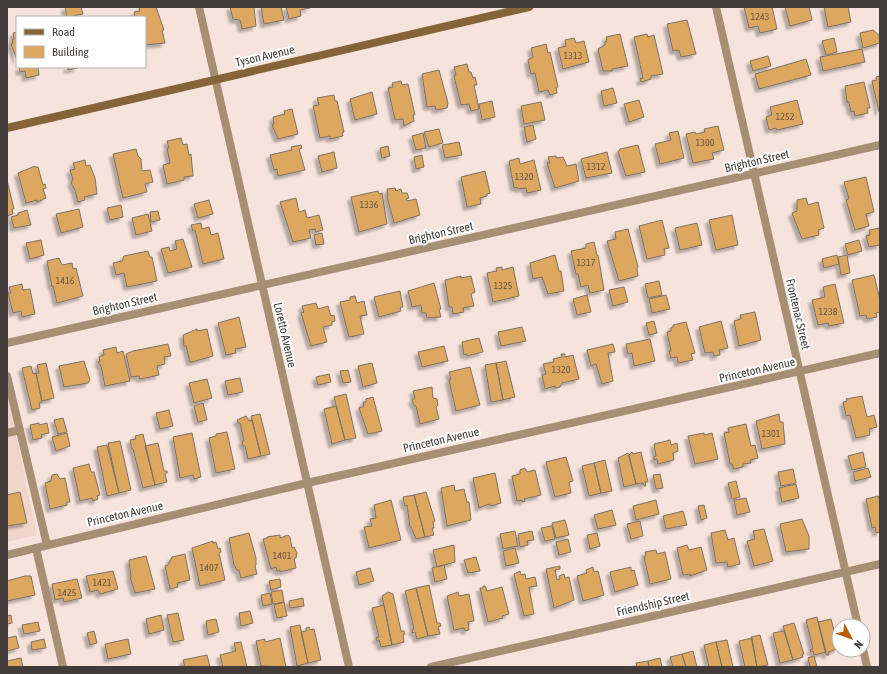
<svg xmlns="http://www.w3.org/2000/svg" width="887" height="674" font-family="'Asap Condensed',sans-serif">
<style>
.built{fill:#f0d5cb}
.building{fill:#dda761;stroke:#7c7265;filter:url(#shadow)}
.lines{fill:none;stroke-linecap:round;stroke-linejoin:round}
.lane{stroke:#a78f73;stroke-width:8}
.street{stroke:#a78f73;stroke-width:8}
.secondary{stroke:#866439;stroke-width:8}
.labels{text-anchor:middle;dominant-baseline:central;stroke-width:4;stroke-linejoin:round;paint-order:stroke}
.number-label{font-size:10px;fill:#695642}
.street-label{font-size:12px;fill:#423b38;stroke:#fff}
</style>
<defs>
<filter id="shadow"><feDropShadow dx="-3.5" dy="3.5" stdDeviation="1" flood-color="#0004"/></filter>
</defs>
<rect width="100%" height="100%" fill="#f6e3dc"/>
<path class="built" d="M7,391l30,144 -30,7z"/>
<path class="building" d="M65,7h16l2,7 -16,3z
M156,7l8,23h-2l3,13 -20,2v-28h-10l-1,-5 6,-1 -1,-3 3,-1z
M230,7h24l2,19 -14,3 -2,-9 -7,-1z
M261,7h20l3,13 -20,4z
M286,7h24v1l-10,2 1,6 -12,3z
M744,7h28l5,22 -17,4 -2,-7 -9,2z
M785,7h24l3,13 -22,6z
M824,7h24l3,15 -23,5z
M687,20l9,34 -15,3 -2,-7 -6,1 -6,-27z
M873,30l7,6v7l-17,5 -3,-15z
M17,32v28l-6,-16 2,-1 -1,-3 2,-1 -1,-6z
M620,34l8,32 -16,3v2h-9l-5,-22 7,-4v-3l2,-1 -1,-4z
M647,34l1,3 6,-2 9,39 -12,2v3l-10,3 -1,-3 3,-1 -9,-41z
M574,38l2,5 8,-2 5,21 -26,7 -5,-21 8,-2 -1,-6z
M834,38l3,14 -11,3 -4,-14z
M546,44l2,9 2,-1 8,35 -2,1 1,5 -7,2 -2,-5 -9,2 -4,-19 -4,1 -3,-14 5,-3 -2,-9z
M862,49l3,13 -42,9 -3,-14z
M768,56l3,10 -18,5 -3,-10z
M806,59l5,16 -52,14 -4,-15z
M467,64l2,8h2l2,6 2,-1 2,8h-3l5,24 -8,2 -2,-7 -8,1 -7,-29 2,-1 -2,-8z
M19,67h19l1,8 -13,3 -1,-7 -5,1z
M67,67h10l1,1 -10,2z
M439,70l9,33 -1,5 -11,2 -1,-4 -8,1 -5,-33z
M880,76v36h-1l-7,-31 5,-1 -1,-3z
M401,81l1,4 6,-1 7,31h-2l1,6 -10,5 -1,-7 -8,1 -7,-32 5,-1 -1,-4z
M864,82l6,26h-3l1,5 -13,3 -1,-5 -3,1 -2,-10h-2l-2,-16z
M613,88l4,15 -13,3 -3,-15z
M372,92l5,22 -22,6 -5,-21z
M334,95l1,6h2l7,31 -2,1 1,3 -13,3v-3l-10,2 -7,-32 6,-1 -2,-7z
M639,100l5,17 -15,5 -5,-18z
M797,100l6,24 -26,6 -1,-2 -7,2 -3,-13 6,-2 -2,-8z
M492,101l3,16 -13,3 -3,-16z
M541,102l4,18 -21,4 -3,-18z
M292,109l6,25 -20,5 -6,-14 2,-1 -1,-7 12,-3 -1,-3z
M533,125l3,14 -9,3 -3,-15z
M718,126l6,24 -12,3 2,6 -21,4 -7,-29 9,-2 1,2 9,-2 -1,-3z
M439,129l4,14 -14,4 -5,-15z
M678,131l6,27 -24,6 -5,-20 16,-4 -2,-7z
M423,133l3,15 -10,2 -4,-14z
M181,138l2,7 4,-1 2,11 2,-1 2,22 -9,1v3l-17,4 -4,-19 7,-2 -3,-15h2l-2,-7z
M459,142l3,13 -17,3 -3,-13z
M301,145l1,3 -3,1 6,21 -27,6 -1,-7 -3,1 -4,-15 22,-5 -1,-3z
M638,145l7,27 -19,4 -8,-24 2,-3z
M388,146l2,10 -8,2 -2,-10z
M136,149l2,7 3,3 1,12 8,-1 3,12 -8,2 2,8 -24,6 -10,-44z
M334,152l3,16 -15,4 -4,-16z
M607,152l5,21 -26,5 -5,-19z
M422,155l2,12 -8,2 -2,-12z
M556,156l1,2 6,-1 4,9 9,-2 3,17 -24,7 -8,-25h3l-2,-6z
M519,158l1,6 14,-4 7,30 -14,3 -1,-5 -8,1 -1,-2 -3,1 -5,-27z
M85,160l1,6 4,-1 5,13 2,16 -13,3 1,3 -7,2 -3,-12 -4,-7 2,-4 -3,-9 5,-1 -2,-6z
M35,166v1h3l5,18 2,-1 1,4 -3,1 3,9 -9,4v-2l-11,3 -8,-30z
M485,171l5,22 -3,1v2l-7,2 1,6 -14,3 -6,-30z
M866,177l8,35 -8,2 3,12 -14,4 -9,-30 3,-1 -5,-17z
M7,180l7,29h-2l1,5 -6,2z
M395,188l1,3 5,-2 1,4h5l2,5 -3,1 1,2 9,-2 4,16 -26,8 -7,-26 1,-1 -1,-7z
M378,191l1,3 3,-1 5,31 -28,8 -8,-35z
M296,198l3,14 6,-2 2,8 12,-3 4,15 -7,2 -1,-3 -6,1 2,8 -18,4 -13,-40z
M806,198l2,7 10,-3 6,26 -6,2 1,5 -17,4 -10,-26 5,-2v-11z
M209,200l4,14 -15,4 -4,-14z
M121,205l2,12 -13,3 -3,-12z
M79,209l4,18 -22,6 -5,-19z
M27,210l4,15 -17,3 -3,-11 7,-2v-2z
M158,211l2,9 -9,2 -1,-10z
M148,214l4,17 -16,4 -4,-17z
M732,215l6,30 -22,5 -7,-30z
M662,220l7,28 -5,1 1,6 -18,4 -8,-33z
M201,223l1,6 7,-2 2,8 7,-2 6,26 -21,5 -8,-34 -2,1 -2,-6z
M697,223l5,22 -22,5 -5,-22z
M880,228v17l-11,2 -3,-11 4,-1 -1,-5z
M628,229l10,38 -1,1 1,8 -19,5 -12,-40 9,-2 -1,-7z
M322,233l2,11 -8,1 -2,-10z
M183,239l9,28 -24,6 -7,-24 8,-2 1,4 7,-2 -2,-8z
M41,240l3,15 -14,4 -4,-16z
M859,240l3,11 -14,4 -3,-11z
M594,242l3,13h1l6,35 -14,3 -2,-8 -7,2 -3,-13h-2l-5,-23 15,-3v-4z
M148,251l2,6h2l5,24 -30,6 -3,-14 -8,2 -3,-12 9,-2 2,-5z
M555,255l4,16h2l3,20 -16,3 -6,-17 -9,2 -3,-16z
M837,255l2,9 -15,4 -2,-9z
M847,255l3,18 -9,2 -3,-18z
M59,258l3,7 10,-2 1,6 3,-1 7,28 -26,7 -4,-17 -1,1 -5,-26z
M502,267v3l11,-3 6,29 -26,6 -6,-29 10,-2 -1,-3z
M874,275l6,25v12l-4,1 1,4 -10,2 -1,-4 -6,1 -8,-36z
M461,276v2l10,-2 4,16 -4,2 3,12 -11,2 1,4 -11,2 -1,-7h-3l-4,-27z
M659,281l3,14 -14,3 -3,-14z
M434,283l7,26 -2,1 2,7 -14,1 -1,-5h-4l-1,-8 -9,2 -4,-16z
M22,284l1,6 7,-1 5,25 -13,3 -1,-6 -8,2 -5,-20h3l-2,-6z
M835,284l9,39 -15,3 -1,-3 -10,2 -6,-25 13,-3 -2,-10z
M624,287l4,15 -15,4 -4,-16z
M400,291l3,16 -3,1 1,3 -22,6 -5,-20z
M587,295l4,17 -14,3 -4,-16z
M666,295l4,14 -18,4 -3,-14z
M355,296l2,7 7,-2 3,14 -7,1 4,18 -15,3 -9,-35 10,-2v-3z
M316,303l2,6 10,-3 3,10 3,-1 1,6 -3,1v3l-9,2 4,15 -16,4 -10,-33 3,-1 -2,-6z
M755,312l6,28 -22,6 -5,-25 7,-2 -1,-4z
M239,317l7,30 -11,2 1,4 -10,2 -8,-32z
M654,321l3,12 -8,2 -3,-12z
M721,321l7,27 -9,2 1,5 -6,1 -1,-4 -8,1 -6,-26z
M686,322l9,31 -4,1 2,6 -15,3 -1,-6 -6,1 -2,-7h2l-4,-19 4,-1v-3l2,-1v-2z
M522,327l4,14 -25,5 -3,-14z
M197,329v2l10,-2 6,27 -21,6h-2l-4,-16h-2l-1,-11z
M479,338l4,14 -16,4v-2l-3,1 -2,-13z
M650,339l5,22 -21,5 -2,-13 -4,1 -2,-10z
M168,344l3,12 -7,1 1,7 -8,2 2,9 -19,4 -1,-3 -8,1 -5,-23 7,-3z
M613,344l2,8 -7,1 5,28 -11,3 -6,-20 -5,2 -4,-16z
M444,346l4,15 -26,6 -4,-15z
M116,347l1,6 6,-2 7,30 -25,5 -4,-20 -3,-4h2l-1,-5 5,-2 -1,-5z
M561,354h4v3l8,-2 6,24 -17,4 -2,4 -5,1v-2l-10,3 -3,-14 4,-1 -3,-10 11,-2 -1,-3 9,-2z
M84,361l6,19 -2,3 -24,4 -5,-21z
M506,361l9,36 -12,3 -7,-37z
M46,363l8,35 -12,3 -6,-28h3l-2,-8z
M372,363l5,20 -14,4 -5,-21z
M496,363l7,37 -12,2 -6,-37z
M31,366l2,8 3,-1 6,29 -3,1 1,5 -8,2 -10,-42z
M470,367l10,38 -24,6 -7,-31 2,-1 -2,-7z
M348,370l3,12 -8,1 -3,-12z
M329,374l2,8 -13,3 -2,-8z
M240,378l3,14 -15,3 -3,-14z
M207,379l5,19 -18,5 -5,-20z
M432,387l1,11 4,1 1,6 -2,2 3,12 -19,5 -4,-18 -2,-1 -2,-5 3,-2 -2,-7z
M346,394l10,44 -11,2 -11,-43z
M862,396l5,21 7,-2 3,12 -8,2 1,6 -14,3 -6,-23 -4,1 -3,-14 4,-1 -1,-2z
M373,397l9,34 -14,3 -9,-26 5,-2 -1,-4h3v-3z
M203,403l4,17 -9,2 -4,-16z
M336,406l9,34 -13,4 -8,-35z
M169,410l4,16 -13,3 -4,-16z
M260,414l10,40 -9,2 -10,-40z
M779,414l1,8h3l2,22 -23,5 -6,-28z
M246,416l3,5 3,-1 9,36 -13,3 -3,-13h-2l-1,-5h2l-4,-18h-2l-1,-3z
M63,418l4,14 -9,2 -4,-14z
M39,423v2l8,-2 2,10 -8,2 1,3 -9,2 -3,-15z
M746,424l5,22 4,-1 3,13 -8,2 1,3 -8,1v3l-9,2 -2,-5h-2l-6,-31 5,-1 -1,-4z
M227,432l8,37 -19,4 -7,-35 7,-2v-2z
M67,433l3,13 -14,5 -4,-14z
M192,433l9,44 -7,2 -1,-4 -13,3 -7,-41z
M704,433v2l8,-2 6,26 -23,5 -7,-28z
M143,434l12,51 -12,3 -10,-39h-1l-2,-9 6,-1 -1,-3z
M670,440l1,5 6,-2 1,8 -5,2 1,7 -16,4 -1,-5 -3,1v-3l2,-1 -2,-12z
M120,441l11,49 -12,3 -11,-50z
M158,443l6,28h3v2l-2,1 2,8 -12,3 -10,-39z
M107,445l12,48 -12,3 -10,-49z
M632,452l1,2 8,-2 7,30h-3l1,4h-2l-1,-3 -7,1 -7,-29z
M863,452l3,15 -14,3 -4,-14z
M628,453l8,31 -12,3 -6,-29z
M566,457l7,24 -4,1 2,11 -16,4 -9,-35z
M605,460l7,31 -11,2 -7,-30z
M594,463l7,30 -12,3 -7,-30z
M89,464l2,8h3l6,23 -3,1 1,3 -5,2 -1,-3 -12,3 -7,-33z
M525,468l2,4 8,-2 6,25 -17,4 1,2 -3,1v-2l-5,1 -5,-25 8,-2v-4z
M868,468l3,9 -16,4 -2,-9z
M793,469l3,14 -15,3 -3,-14z
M495,473l6,30 -10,3 -1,-2 -4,1 -7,3 -6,-30z
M57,474l3,5 5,-1 5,24h-3v3l-17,4 -5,-26 6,-2 1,-6z
M660,474l3,14 -7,1 -3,-14z
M736,481l4,16 -8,2 -4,-16z
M796,484l3,14 -17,4 -3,-14z
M454,485l1,6 9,-2 3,13h2l2,18 -24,6 -6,-38z
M20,492l7,31 -20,3v-32v1z
M426,492l9,29 -2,1 1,6h-2l2,7 -9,2 -11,-42z
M414,495l11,42 -9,2 -5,-12h-1l-3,-22 -2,1 -2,-9z
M878,496l2,5v31l-4,1 -1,-6 -3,1 -6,-29z
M746,498l4,14 -13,3 -3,-15z
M391,500l10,40 -32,8 -5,-21 8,-1 -2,-7 6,-1 -2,-13z
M656,500l3,14 -23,6 -3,-14z
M704,505l3,13 -6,2 -3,-14z
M612,510l4,15 -18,4 -4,-14z
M683,511l4,14 -21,4 -3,-13z
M802,519l7,17v13l-23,3 -6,-28z
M565,520l4,15 -13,3 -4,-15z
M640,521l3,15 -12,3 -4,-15z
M552,526l3,13 -10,2 -4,-13z
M764,529l9,32 -19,5 -7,-25 8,-2 -2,-8z
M725,530l3,10 6,-2 6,26 -12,3 -1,-5 -11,1 -5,-30z
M515,531l3,15 -15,3 -3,-15z
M532,531l2,9 -7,1 1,4 -8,2 -2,-13z
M249,533l7,25v7l-1,1 2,8 -16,4 -2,-8h-2l-3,-5 -5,-27z
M597,533l3,13 -10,3 -3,-14z
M280,535v3l8,-3 2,2 2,11 2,-1 3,6 -1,5h-2l2,10 -16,4v-2l-3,1 -1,-4 -5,2 -8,-30 4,-1v-1z
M568,539l3,13 -12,3 -3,-13z
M213,541v2l3,-1 2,7 2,-1 1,4 -2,1 6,27 -25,6 -8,-38z
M454,545l1,17 -18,5 -4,-17z
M687,545l2,5 12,-3 6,23 -17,6v-2l-7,1 -6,-27z
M515,548l4,15 -13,3 -3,-15z
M656,550l1,4 8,-2 6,27 -21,5 -6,-27 2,-1 -1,-4z
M185,554l5,26 -13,3 1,4 -8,2 -5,-23 3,-1 4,-8z
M146,556l9,33 -20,4 -5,-16h1l-2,-17z
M476,557l4,14 -12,2 -4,-13z
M444,565l3,14 -12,3 -3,-14z
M560,566v3l-5,1 2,10 3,-1 -1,-3 5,-2 1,4 4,-1 5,23 -20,8 -8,-39z
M593,567l1,5 4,-1 6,24 -21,6 -6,-25 10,-3 -1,-3z
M631,567v4l3,-1 4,15 -23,7 -5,-20z
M370,568l4,13 -15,4 -3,-13z
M113,571l5,18 -18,5 -2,-4 -8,2 -4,-16z
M520,571l1,4 4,-1 1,5 9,-2 2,9 -8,1 5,27 -10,2 -10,-42z
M25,576h6l4,19 -28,6v-20z
M77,579l5,19 -18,4 -1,-4 -8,2 -3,-16z
M280,579l1,8 -10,3 -2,-9z
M429,585l8,38h3l1,3 -3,1 2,7 -12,2 -12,-48z
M483,586h2l2,5 15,-4 7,27 -7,2 1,2 -15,4 -7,-30 -1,-4h3z
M416,588l12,48 -11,3 -2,-7 -3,1v-3l2,-1 -9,-38z
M282,590l2,12 -11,2 -2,-12z
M388,592l5,2 8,37h3l1,3 -2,1 1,7 -12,3 -10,-49z
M458,592l1,4 10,-2 5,27 -6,1 1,8 -4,1 -1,-3 -10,2 -7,-34z
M270,593l2,11 -9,2 -2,-11z
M303,598l1,8 -14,2 -1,-7z
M284,602l3,14 -10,2 -3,-13z
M384,605l8,40 -11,2 -2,-7 -2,1 -1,-3 3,-1 -7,-29z
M250,611l3,12 -12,3 -2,-13z
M178,613l6,27 -11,2 -6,-27z
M11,615l1,8 -5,1v-8z
M161,615l3,15 -15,4 -3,-15z
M817,617l9,35 -12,3 -1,-4 -2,1 -1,-2 3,-1 -7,-29z
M216,619l3,13 -11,3 -2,-14z
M831,619l7,27 -1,3 -9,3 1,3h-3l-8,-33z
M38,622l2,9 -16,3 -2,-9z
M794,623l10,31h-2l1,3 -10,3 -10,-34z
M300,625l8,38 -11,3 -7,-39z
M309,627l1,3 4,-1 7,31 -13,3 -7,-31 5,-1v-3z
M94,631l3,12 -7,2 -3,-12z
M784,631l9,29 -13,3 -7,-30z
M760,635l8,30 -11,2 -6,-30z
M16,636l3,12 -12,3v-13z
M280,638l6,29 -25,-1 -5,-25 9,-2v3z
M752,638l5,29h-12l-6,-26z
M44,639l2,9 -14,2 -1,-8z
M128,639l3,15 -23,5 -3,-15z
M727,640l6,27h-11l-6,-25z
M241,642l6,25h-24l-3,-12 16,-4 -2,-8z
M716,642l6,25h-13l-5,-22z
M693,651l4,16h-11l-4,-13z
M682,654l4,13h-13l-3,-10z
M207,655l3,12h-25l-2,-7z
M814,656l3,11h-7l-2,-9z
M21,658l2,9h-16v-6z
M660,658l2,9h-13l-1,-6z
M648,661l1,6h-12l-1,-4z"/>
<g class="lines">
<path class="lane" d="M7,376l40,169
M7,433l13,-3
M36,548l27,119"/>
<path class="street" d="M199,7l150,660
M716,7l142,619
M7,343l873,-198
M7,555l300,-72 573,-130
M863,649l4,18
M431,667l449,-103"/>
<path class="secondary" d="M7,128l522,-121"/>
</g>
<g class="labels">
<g class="number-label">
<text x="760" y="16">1243</text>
<text x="573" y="55">1313</text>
<text x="785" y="116">1252</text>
<text x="705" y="142">1300</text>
<text x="596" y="166">1312</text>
<text x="524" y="176">1320</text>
<text x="369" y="204">1336</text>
<text x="586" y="262">1317</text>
<text x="65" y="280">1416</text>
<text x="503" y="285">1325</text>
<text x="828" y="311">1238</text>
<text x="561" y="369">1320</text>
<text x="771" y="433">1301</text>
<text x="282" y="555">1401</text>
<text x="209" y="567">1407</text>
<text x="102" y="582">1421</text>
<text x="67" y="592">1425</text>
</g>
<g class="street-label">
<text transform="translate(265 56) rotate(-13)">Tyson Avenue</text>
<text transform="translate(757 161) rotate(-13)">Brighton Street</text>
<text transform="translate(441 233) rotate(-13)">Brighton Street</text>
<text transform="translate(125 304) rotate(-13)">Brighton Street</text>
<text transform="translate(798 314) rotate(77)">Frontenac Street</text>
<text transform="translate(285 335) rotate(77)">Loretto Avenue</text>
<text transform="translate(757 370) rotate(-13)">Princeton Avenue</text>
<text transform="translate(441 440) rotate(-13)">Princeton Avenue</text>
<text transform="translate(125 514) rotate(-13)">Princeton Avenue</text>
<text transform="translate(653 604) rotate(-13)">Friendship Street</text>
</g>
</g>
<rect width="887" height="674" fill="none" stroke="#423b38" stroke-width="16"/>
<rect x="16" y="16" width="130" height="52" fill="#ffffff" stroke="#b3b1af"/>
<rect x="24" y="29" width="20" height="6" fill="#866439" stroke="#b3b1af"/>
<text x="52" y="36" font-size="12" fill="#423b38">Road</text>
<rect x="24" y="46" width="20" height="12" fill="#dda761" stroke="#b3b1af"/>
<text x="52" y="56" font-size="12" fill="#423b38">Building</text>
<g transform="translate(851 638) rotate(131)"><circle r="19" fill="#ffffff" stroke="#b3b1af"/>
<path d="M0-3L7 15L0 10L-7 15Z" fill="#b95d09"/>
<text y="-6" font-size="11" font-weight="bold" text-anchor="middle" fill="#423b38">N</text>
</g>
</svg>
